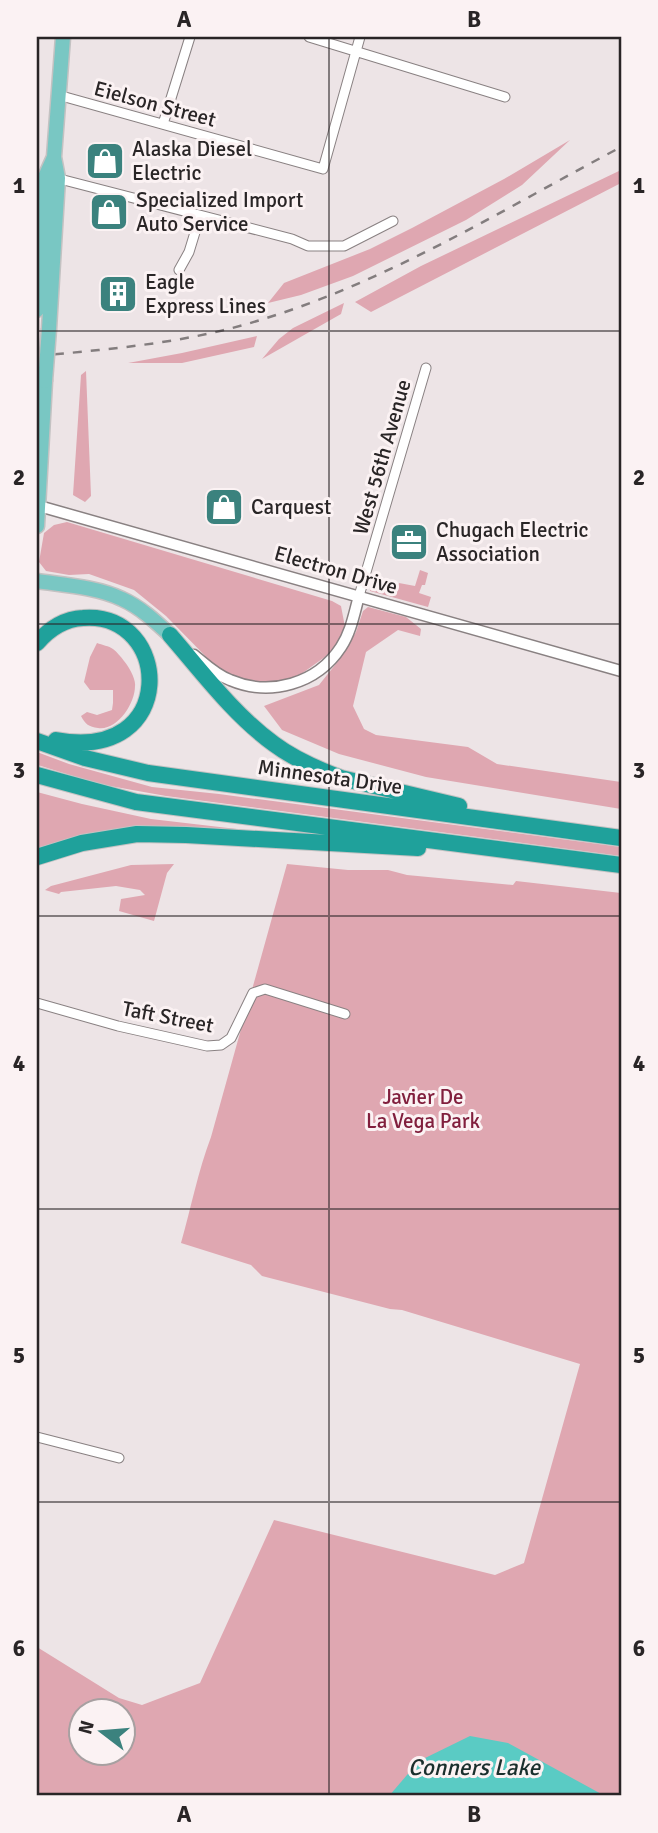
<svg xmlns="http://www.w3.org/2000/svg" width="658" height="1833" font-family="Signika,sans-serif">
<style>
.green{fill:#dfa7b1;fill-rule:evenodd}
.water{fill:#5acbc4}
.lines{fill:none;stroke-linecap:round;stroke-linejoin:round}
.minor-casing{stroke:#898182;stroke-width:11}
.tertiary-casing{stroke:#898182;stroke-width:13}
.primary-casing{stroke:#c3c2c2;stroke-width:17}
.motorway-casing{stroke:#c3c2c2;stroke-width:18}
.minor{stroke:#fff;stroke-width:9}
.tertiary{stroke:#fff;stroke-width:10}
.primary{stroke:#79c7c3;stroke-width:14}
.motorway{stroke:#1fa19b;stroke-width:16}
.rail{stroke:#837d7e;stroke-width:2.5;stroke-dasharray:9 9;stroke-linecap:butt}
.primary-bridge-casing{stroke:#c3c2c2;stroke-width:17;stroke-linecap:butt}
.primary-bridge{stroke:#79c7c3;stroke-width:14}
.grid{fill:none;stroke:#292526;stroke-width:2;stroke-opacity:0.55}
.labels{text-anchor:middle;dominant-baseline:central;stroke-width:6;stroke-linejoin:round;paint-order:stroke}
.street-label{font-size:21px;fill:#292526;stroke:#fbf2f3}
.poi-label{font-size:21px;fill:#292526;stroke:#fbf2f3;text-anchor:start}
.park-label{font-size:21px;fill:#811f3d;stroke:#fbf2f3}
.water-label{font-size:23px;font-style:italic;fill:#1a2f2d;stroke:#fbf2f3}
.neatline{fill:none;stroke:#292526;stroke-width:2.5}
.grid-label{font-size:23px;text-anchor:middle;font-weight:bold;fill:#292526}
</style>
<rect width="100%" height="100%" fill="#ede4e6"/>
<path class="green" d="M570,140l-48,45 -56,35 -113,56 -52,19 -33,8 16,-20 86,-34 42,-21 92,-49z
M621,170v13l-250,129 -16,-10 66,-36z
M344,303l-3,11 -79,45 17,-20 14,-11z
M257,336l-3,11 -72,16h-54l54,-10z
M86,371l5,125 -6,6 -12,-7 8,-120z
M67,522l265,79 9,5 4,21 -6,14 -10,13 -32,23 -17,6 -20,-1 -36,-7 -58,-59 -32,-26 -45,-16 -20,1 -23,-4 -7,-9 5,-29 10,-8z
M420,570l8,3 -3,12h-3l-3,8 12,4 -3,10 -58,-16 5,-15h4v3l19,6 1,-2 16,3z
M368,607l38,10 15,12 -1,7 -22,-6 -32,22 -13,54 11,23 12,6 92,12 29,17 124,18v27l-195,-32 -87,-23 -57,-24 -18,-24 55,-21 20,-25 17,-28 7,-21z
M97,643c5,2 12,3 16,6 4,3 8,8 11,12 5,6 12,18 11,25 0,18 -18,45 -37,42 -9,-1 -13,-4 -17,-12l6,-4 10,3 15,-5 1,-7v-13h-23l-6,-8 6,-25z
M37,752l32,12 83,23 67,7 402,53v9l-455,-60 -67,-12 -58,-18 -4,-1z
M37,792l45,12 69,15 173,20 -123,-8 -164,22z
M174,864l-7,9 -13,48 -35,-10 2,-12 24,-4 -5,-5 -24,-4 -55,6 -2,2 -14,-4 6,-4 80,-21z
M287,864l61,6h40l19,5 106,10 3,-4 105,12v903h-584v-149l82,51 23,7 58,-22 74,-163 221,55 29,-12 56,-199 -178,-54 -12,-1 -128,-33 -11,-11 -70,-22c10,-35 17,-72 30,-106zM80,1710h42v42h-42z"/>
<path class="water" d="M470,1736l38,7 97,53h-216l30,-35z"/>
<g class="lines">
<g class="minor-casing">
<path id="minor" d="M309,37l196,60
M58,95l265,74 37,-132
M163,124l27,-87
M56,178l236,61 16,7h36l49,-25
M179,270l10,-18 11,-36
M359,596l67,-228
M37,1003l81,23 89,20 14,-1 10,-7 22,-45 12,-4 80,25
M37,1437l82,21"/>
</g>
<g class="tertiary-casing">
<path id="tertiary" d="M39,506l582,165
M194,655c11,9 22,20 36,25 40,17 87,4 111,-33 10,-15 13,-33 18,-51"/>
</g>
<g class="primary-casing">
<path id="primary" d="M37,310l8,-133 9,-20
M49,329l9,-151 -4,-21 9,-120
M37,526l8,-145
M37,581c27,4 60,6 85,18 18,8 33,22 48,36"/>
</g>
<g class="motorway-casing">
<path id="motorway" d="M170,635c32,37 64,80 104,109 20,15 43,25 67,34l118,28
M37,643c12,-14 27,-24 46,-25 89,-7 97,145 -27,122
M37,741l48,17 63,15 473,65
M37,775l99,27 485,63
M37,857l45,-14 55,-9 49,1 232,13"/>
</g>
<use href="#minor" class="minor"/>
<use href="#tertiary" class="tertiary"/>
<use href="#primary" class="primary"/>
<use href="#motorway" class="motorway"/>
<path class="rail" d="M37,356c74,-7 149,-13 220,-35 130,-39 245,-111 364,-174"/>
<g class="primary-bridge-casing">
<path id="primary-bridge" d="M45,381l4,-52"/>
</g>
<use href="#primary-bridge" class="primary-bridge"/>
</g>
<path class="grid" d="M329,37v1759M37,331h584M37,624h584M37,916h584M37,1209h584M37,1502h584"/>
<defs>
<g id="shop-square" transform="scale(2.0125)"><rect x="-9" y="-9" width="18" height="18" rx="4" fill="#3b827e" stroke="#fbf2f3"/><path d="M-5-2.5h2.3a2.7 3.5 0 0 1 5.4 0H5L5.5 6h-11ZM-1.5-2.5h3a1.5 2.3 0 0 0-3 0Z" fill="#fff"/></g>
<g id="building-square" transform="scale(2.0125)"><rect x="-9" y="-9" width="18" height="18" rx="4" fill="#3b827e" stroke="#fbf2f3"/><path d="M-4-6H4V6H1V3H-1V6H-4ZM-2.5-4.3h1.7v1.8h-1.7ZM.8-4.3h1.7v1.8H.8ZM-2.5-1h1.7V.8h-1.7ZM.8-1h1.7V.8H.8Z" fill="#fff"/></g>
<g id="office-square" transform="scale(2.0125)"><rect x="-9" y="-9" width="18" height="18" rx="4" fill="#3b827e" stroke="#fbf2f3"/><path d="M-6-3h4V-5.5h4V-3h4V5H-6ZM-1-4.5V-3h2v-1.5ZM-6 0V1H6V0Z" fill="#fff"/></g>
</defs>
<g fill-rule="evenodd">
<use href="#shop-square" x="105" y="161"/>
<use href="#shop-square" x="109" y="212"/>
<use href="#building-square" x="118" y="294"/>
<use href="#shop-square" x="224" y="507"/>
<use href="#office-square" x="409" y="542"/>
</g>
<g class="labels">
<g class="street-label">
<text transform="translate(155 104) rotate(15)">Eielson Street</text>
<text transform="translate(382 457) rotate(-74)">West 56th Avenue</text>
<text transform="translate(336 570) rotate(16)">Electron Drive</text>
<text transform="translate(330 777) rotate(8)">Minnesota Drive</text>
<text transform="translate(168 1017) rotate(11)">Taft Street</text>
</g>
<g class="poi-label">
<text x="132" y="149">Alaska Diesel<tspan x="132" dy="24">Electric</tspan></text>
<text x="136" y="200">Specialized Import<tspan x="136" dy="24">Auto Service</tspan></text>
<text x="145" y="282">Eagle<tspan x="145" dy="24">Express Lines</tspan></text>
<text x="251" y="507">Carquest</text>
<text x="436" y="530">Chugach Electric<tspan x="436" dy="24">Association</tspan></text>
</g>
<g class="park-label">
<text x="423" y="1097">Javier De<tspan x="423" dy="24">La Vega Park</tspan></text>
</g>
<g class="water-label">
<text x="474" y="1767">Conners Lake</text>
</g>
</g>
<rect width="658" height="1833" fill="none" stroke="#fbf2f3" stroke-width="77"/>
<g transform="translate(102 1732) rotate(286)"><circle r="33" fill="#fbf2f3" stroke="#a7a0a1" stroke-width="2"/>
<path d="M0-5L12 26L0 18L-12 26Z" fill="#3b827e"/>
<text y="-10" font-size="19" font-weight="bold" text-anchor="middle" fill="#292526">N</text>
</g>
<rect x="38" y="38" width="582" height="1756" class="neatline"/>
<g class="grid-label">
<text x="184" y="27">A</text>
<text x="474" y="27">B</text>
<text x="19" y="193">1</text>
<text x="639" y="193">1</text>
<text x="19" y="485">2</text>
<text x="639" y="485">2</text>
<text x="19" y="778">3</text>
<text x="639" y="778">3</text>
<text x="19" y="1071">4</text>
<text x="639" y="1071">4</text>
<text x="19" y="1363">5</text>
<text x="639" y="1363">5</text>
<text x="19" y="1656">6</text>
<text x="639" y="1656">6</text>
<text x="184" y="1822">A</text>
<text x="474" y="1822">B</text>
</g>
</svg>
